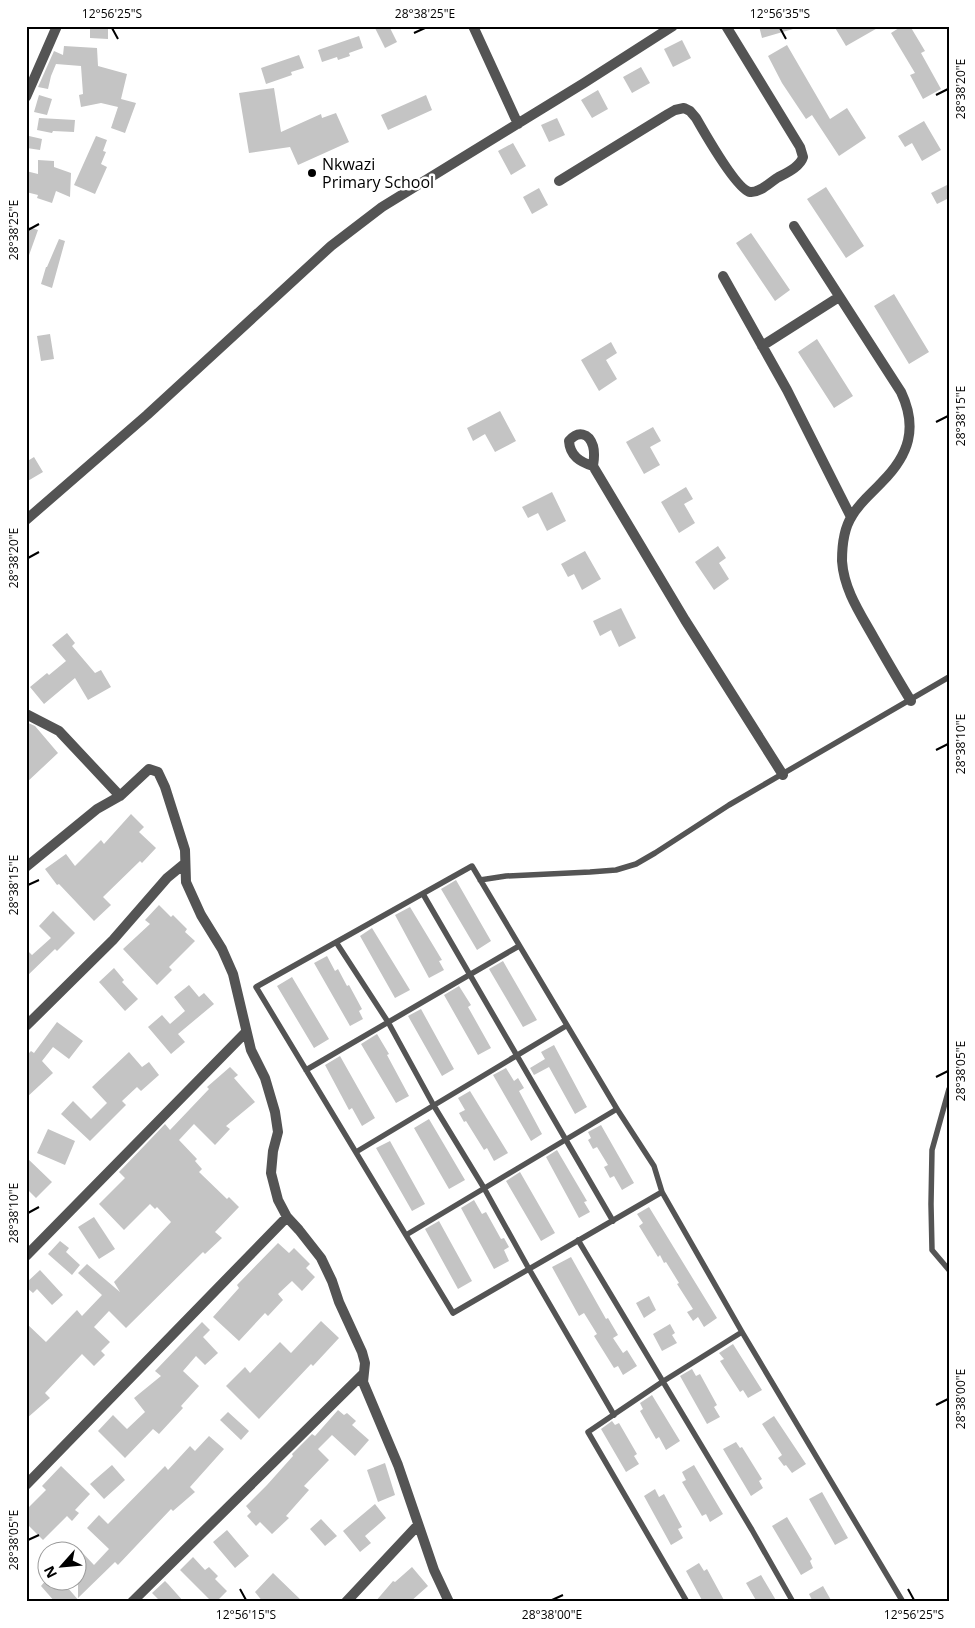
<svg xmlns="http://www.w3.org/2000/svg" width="975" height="1628" font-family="'Open Sans',sans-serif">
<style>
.building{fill:#c4c4c4}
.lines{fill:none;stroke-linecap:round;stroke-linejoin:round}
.service{stroke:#545454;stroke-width:5.5}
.minor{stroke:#545454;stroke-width:10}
.ticks{fill:none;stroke:#000;stroke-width:2}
.poi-dot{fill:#000;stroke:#fff;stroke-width:2}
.labels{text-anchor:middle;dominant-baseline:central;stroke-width:5;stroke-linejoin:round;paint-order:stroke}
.poi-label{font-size:16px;fill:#000;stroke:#fff;text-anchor:start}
.neatline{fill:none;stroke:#000;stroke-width:2}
.ticks-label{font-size:12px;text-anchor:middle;fill:#000}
</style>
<rect width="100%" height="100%" fill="#fff"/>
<path class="building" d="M90,26l18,1v12l-18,-1z
M374,26h15l8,16 -12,6z
M759,26h34v3l-31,9z
M834,26h47l-35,20z
M902,26h8l15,25 -4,2 20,36 -18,10 -13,-24 5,-2 -24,-40z
M359,36l4,12 -14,5 1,3 -12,4 -1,-3 -15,5 -4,-12z
M682,40l9,18 -18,9 -9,-18z
M787,45l43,74 17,-11 19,30 -27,18 -27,-41 -6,4 -24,-36 -14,-27z
M64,46l33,2 1,18 29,8 -6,25 15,4 -11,30 -14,-5 7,-21 -17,-4 -20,4 -2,-12 4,-1 -2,-28 -25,-2 -5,12 -3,13 -10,-2 16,-36 9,4z
M299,55l5,13 -13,4 1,3 -26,9 -5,-16z
M641,67l9,16 -18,10 -9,-16z
M274,88l7,44 40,-18 1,4 14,-5 13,29 -51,23 -8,-18 -41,6 -10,-60z
M598,90l10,19 -16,9 -11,-18z
M39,95l13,4 -5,16 -13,-3z
M426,95l6,15 -44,20 -7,-15z
M39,118l36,2 -1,12 -21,-1 -1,2 -15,-3z
M557,118l8,17 -16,7 -8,-17z
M924,121l17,29 -19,11 -10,-18 -7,4 -7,-11z
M29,136l13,3 -2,11 -13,-2z
M96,136l11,4 -4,11 3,1 -5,12 6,3 -12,27 -21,-9z
M513,143l13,23 -15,9 -13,-24z
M38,160l16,1v6l17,6 -1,24 -14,-6 -4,12 -15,-5 1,-3 -12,-3v-21l12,3z
M949,184v14l-12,6 -6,-11z
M826,187l38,59 -18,12 -39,-59z
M539,188l9,17 -16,9 -9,-17z
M26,226l12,4 -10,28 -2,-1z
M751,233l39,57 -15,11 -39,-58z
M59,239l6,2 -13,47 -11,-4 5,-17h1z
M894,294l35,58 -20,12 -35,-58z
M50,334l4,25 -13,2 -4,-25z
M817,339l36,57 -19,12 -36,-56z
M611,342l6,11 -11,7 11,19 -18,12 -18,-31z
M500,411l16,30 -21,11 -10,-18 -12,7 -6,-13z
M653,427l8,14 -11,6 10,18 -16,9 -18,-32z
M34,457l9,15 -17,10v-20z
M686,487l7,12 -9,5 11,19 -16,10 -18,-31z
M552,492l14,29 -19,10 -9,-18 -10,5 -6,-11z
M718,546l8,12 -7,5 10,16 -15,11 -19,-28z
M585,551l16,28 -19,11 -8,-16 -6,3 -7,-13z
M621,608l15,30 -17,9 -8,-17 -11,6 -7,-15z
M67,633l8,10 -3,3 23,27 6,-3 10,17 -23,13 -13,-22 -31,26 -14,-17 17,-14 2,2 17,-14 -14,-16z
M26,722l9,4 23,27 -32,30z
M131,814l13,13 -5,5 17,16 -14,15 -2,-2 -37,36 8,8 -17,16 -35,-37 -2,1 -12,-16 21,-15 9,12 26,-26 3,4z
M456,880l35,61 -14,9 -36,-61z
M159,905l12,12 2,-2 14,14 -2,3 10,9 -26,26 3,3 -15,15 -34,-36 27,-25 -5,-4z
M410,907l32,53 -3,1 5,9 -15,8 -34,-63z
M53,911l22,22 -18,18 -2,-2 -29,28v-28l6,6 19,-17 -12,-12z
M372,928l38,62 -15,8 -35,-62z
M327,956l8,15 3,-2 9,17 2,-1 13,24 -3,2 4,8 -13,7 -36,-63z
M503,961l34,59 -14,7 -34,-58z
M114,968l10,12 -2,2 16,17 -13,12 -26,-29z
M292,977l37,62 -15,9 -37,-62z
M189,985l10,12 5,-4 10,11 -36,30 7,8 -14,12 -23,-27 14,-12 8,9 15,-13 -11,-14z
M459,986l12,19 -3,2 23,41 -13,7 -34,-60z
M421,1009l33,60 -12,7 -34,-60z
M57,1022l26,19 -14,18 -16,-12 -11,14 11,12 -27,25v-42l5,-5 3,2z
M377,1034l12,20 -2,1 22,41 -13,7 -35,-59z
M554,1045l33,62 -12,7 -26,-47 -15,8 -4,-7 15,-9 -4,-7z
M129,1052l13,15 7,-5 10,13 -18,16 -4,-4 -15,14 4,4 -36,36 -29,-27 12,-13 18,18 16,-16 -15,-16z
M340,1056l35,62 -13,8 -10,-18 -3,2 -24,-45z
M230,1067l8,8 -4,3 21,24 -29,24 4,3 -15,16 -21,-21 -15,16 18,19 -2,2 7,8 -3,3 28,27 2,-2 10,10 -24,25 7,6 -17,16 -2,-2 -77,76 -17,-17 -15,16 16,15 -9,9 4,4 -11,11 -12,-12 -37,39 5,5 -24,21v-96l20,19 31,-32 5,6 20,-21 -24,-22 9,-9 33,28 -6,-10 57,-60 -14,-15 -2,2 -5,-5 -26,26 -25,-26 26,-26 -6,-6 27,-28 19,-20 5,6 39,-41 -2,-2z
M506,1068l8,13 4,-3 6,10 -5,3 23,43 -11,7 -38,-66z
M470,1091l38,62 -14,8 -7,-13 -3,2 -18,-29 -2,1 -5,-9 6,-3 -7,-12z
M429,1119l36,61 -16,9 -35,-61z
M601,1125l33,58 -12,7 -8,-14 -4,2 -6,-11 4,-2 -11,-18 -4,2 -5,-9 3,-2 -3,-6z
M48,1129l27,12 -10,24 -28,-12z
M390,1141l35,63 -13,7 -36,-63z
M557,1150l30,51 -3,1 6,10 -11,6 -33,-61z
M26,1157l26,25 -16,16 -10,-10z
M520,1172l35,61 -14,8 -35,-60z
M474,1200l8,14 4,-2 15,27 3,-1 5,9 -5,3 5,11 -15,8 -33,-61z
M649,1207l68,111 -13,9 -6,-10 -5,4 -6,-9 6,-3 -16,-25 2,-1 -13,-21 -2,1 -4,-8 -2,2 -19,-31 4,-3 -6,-9z
M94,1217l21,32 -16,10 -21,-32z
M439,1221l33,60 -14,8 -33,-60z
M60,1241l9,7 -3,4 14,13 -8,10 -24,-21z
M278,1243l11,10 5,-5 16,16 -4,4 9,9 -13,14 -10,-10 -14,13 5,6 -15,16 -3,-3 -26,28 -26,-24 26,-29 -2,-3z
M571,1257l35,62 2,-1 10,17 -5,3 10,15 4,-3 10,16 -14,9 -5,-9 -4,2 -20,-32 3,-2 -13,-21 -5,3 -27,-49z
M40,1270l23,25 -11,10 -15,-16 -4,4 -7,-6v-4z
M649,1296l7,14 -12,8 -8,-15z
M321,1321l18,17 -26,28 -2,-2 -52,55 -33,-33 19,-19 5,6 30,-31 11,11z
M202,1322l8,8 -7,7 15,16 -13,12 -9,-9 -13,15 16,15 -18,20 2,2 -24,26 -6,-5 -28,29 -27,-27 15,-16 14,14 18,-17 -11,-14 27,-22 -6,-5z
M670,1324l5,9 -3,2 5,8 -15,8 -9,-17z
M733,1344l29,46 -14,8 -5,-8 -3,2 -20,-31 4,-2 -5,-6z
M692,1369l4,7 4,-2 17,31 -3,2 6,10 -13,7 -27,-48z
M652,1395l28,46 -14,9 -7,-13 -3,2 -16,-28 3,-2 -3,-6z
M338,1410l6,5 3,-2 9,8 -4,4 17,15 -14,16 -23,-21 -14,14 11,11 -25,26 5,4 -23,26 3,2 -17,16 -12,-12 -4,4 -9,-10 4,-4 -5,-6 21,-21 26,-29 -1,-2 20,-20 3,2z
M228,1412l21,19 -8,9 -21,-20z
M774,1416l32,48 -14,9 -6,-8 -2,1 -6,-8 4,-3 -20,-31z
M612,1421l3,4 4,-2 18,31 -3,2 5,8 -13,8 -25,-43z
M209,1436l15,13 -34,38 5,5 -22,19 -2,-2 -53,56 -3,-3 -37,36v-50l16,17 15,-16 -22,-21 12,-13 9,9 57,-58 3,4 22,-24 5,5z
M736,1442l4,6 2,-1 20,32 -3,2 4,7 -12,8 -28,-47z
M385,1463l10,32 -17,7 -11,-32z
M112,1465l13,15 -21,19 -14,-15z
M694,1465l29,49 -13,8 -4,-8 -4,2 -20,-34 4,-2 -4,-8z
M61,1466l29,28 -15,16 4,3 -7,8 -5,-5 -24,24 -17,-17v-13l20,-20 -4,-4z
M655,1489l4,8 5,-3 18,33 -4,2 5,9 -12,7 -27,-49z
M822,1492l26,46 -13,7 -26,-46z
M375,1504l11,14 -21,18 6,7 -11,9 -17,-21z
M787,1517l25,42 -2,2 3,7 -12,7 -29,-49z
M321,1519l16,17 -12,10 -15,-17z
M227,1530l22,26 -14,12 -22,-26z
M193,1557l12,13 4,-3 9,9 -3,3 12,12 -11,11h-4l-32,-32z
M699,1563l5,8 3,-2 18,33h-22l-17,-31z
M412,1567l16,19 -18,16h-35l18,-21 2,1z
M273,1573l30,29h-40l-8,-10z
M761,1575l16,27h-20l-11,-19z
M46,1580h15l19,22h-25l-14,-16z
M165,1581l3,3 16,18h-23l-9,-9z
M823,1586l9,16h-19l-4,-8z"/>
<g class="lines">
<path class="service" d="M480,880l26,-4 84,-4 26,-2 20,-6 19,-11 74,-48 220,-128
M423,894l190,327
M336,942l52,80 46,84 50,82 45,81 85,146
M306,1070l213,-124
M949,1089l-17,61 -1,54 1,46 17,20
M356,1152l210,-126
M662,1192l-209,121 -197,-326 216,-121 145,243 37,57 8,26 80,140 161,270
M406,1235l211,-126
M578,1240l174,290 41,72
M687,1602l-99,-170 74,-50 80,-50"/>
<path class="minor" d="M473,26l45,98
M26,97l31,-71
M559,181l109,-67 7,-4 9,-2 6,3 6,7c8,14 41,72 54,74 10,1 19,-9 27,-14 9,-5 23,-11 26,-21l-3,-10 -74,-121
M794,226l107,166c17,36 8,63 -19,90 -10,11 -23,21 -30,34 -8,12 -10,31 -10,45 2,29 18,52 32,77 12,21 24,42 37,63
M723,276l64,114 64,127
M762,346l77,-49
M593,466c-13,-4 -23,-10 -24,-25 9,-11 20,-8 24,5 2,7 1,14 0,20l92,154 98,155
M26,520l121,-105 184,-169 51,-39 202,-124 89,-57
M26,714l33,17 61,65
M26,867l71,-58 23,-13 29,-27 9,3 7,15 20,63 1,32 15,33 21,34 11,25 18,76 14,28 10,34 3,20 -5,19 -2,22 7,27 9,17 12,13 22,28 11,23 7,21 23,50 3,11 -2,19 35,83 36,105 15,32
M26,1026l87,-86 54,-62 17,-14
M26,1256l220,-224
M26,1485l261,-268
M132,1602l231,-228
M346,1602l72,-77"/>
</g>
<path class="ticks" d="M112,28l6,11M780,28l6,11M414,33l11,-5M936,95l12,-6M28,230l11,-6M936,422l12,-6M28,558l11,-6M936,750l12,-6M28,885l11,-5M936,1077l12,-6M28,1213l11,-6M936,1405l12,-6M28,1540l11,-5M240,1589l6,11M908,1589l6,11M552,1600l11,-5"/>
<circle class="poi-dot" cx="312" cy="173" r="5"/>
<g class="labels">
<g class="poi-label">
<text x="322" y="164">Nkwazi<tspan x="322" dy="18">Primary School</tspan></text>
</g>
</g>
<rect width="975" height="1628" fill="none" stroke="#ffffff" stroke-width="55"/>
<g transform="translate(62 1566) rotate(243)"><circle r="24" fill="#ffffff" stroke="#999999"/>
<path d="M0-4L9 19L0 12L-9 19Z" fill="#000000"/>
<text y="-8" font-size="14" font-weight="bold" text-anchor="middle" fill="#000000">N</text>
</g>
<rect x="28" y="28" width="920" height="1572" class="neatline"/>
<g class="ticks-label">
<text x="112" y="18">12°56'25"S</text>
<text x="425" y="18">28°38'25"E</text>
<text x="780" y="18">12°56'35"S</text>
<text transform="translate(961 89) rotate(-90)" y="4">28°38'20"E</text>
<text transform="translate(14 230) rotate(-90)" y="4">28°38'25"E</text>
<text transform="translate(961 416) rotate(-90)" y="4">28°38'15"E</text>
<text transform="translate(14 558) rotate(-90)" y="4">28°38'20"E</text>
<text transform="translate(961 744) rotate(-90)" y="4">28°38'10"E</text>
<text transform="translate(14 885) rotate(-90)" y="4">28°38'15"E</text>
<text transform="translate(961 1071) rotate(-90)" y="4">28°38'05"E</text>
<text transform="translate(14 1213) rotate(-90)" y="4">28°38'10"E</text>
<text transform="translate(961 1399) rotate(-90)" y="4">28°38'00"E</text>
<text transform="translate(14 1540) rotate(-90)" y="4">28°38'05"E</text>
<text x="246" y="1619">12°56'15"S</text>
<text x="552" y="1619">28°38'00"E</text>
<text x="914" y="1619">12°56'25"S</text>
</g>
</svg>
